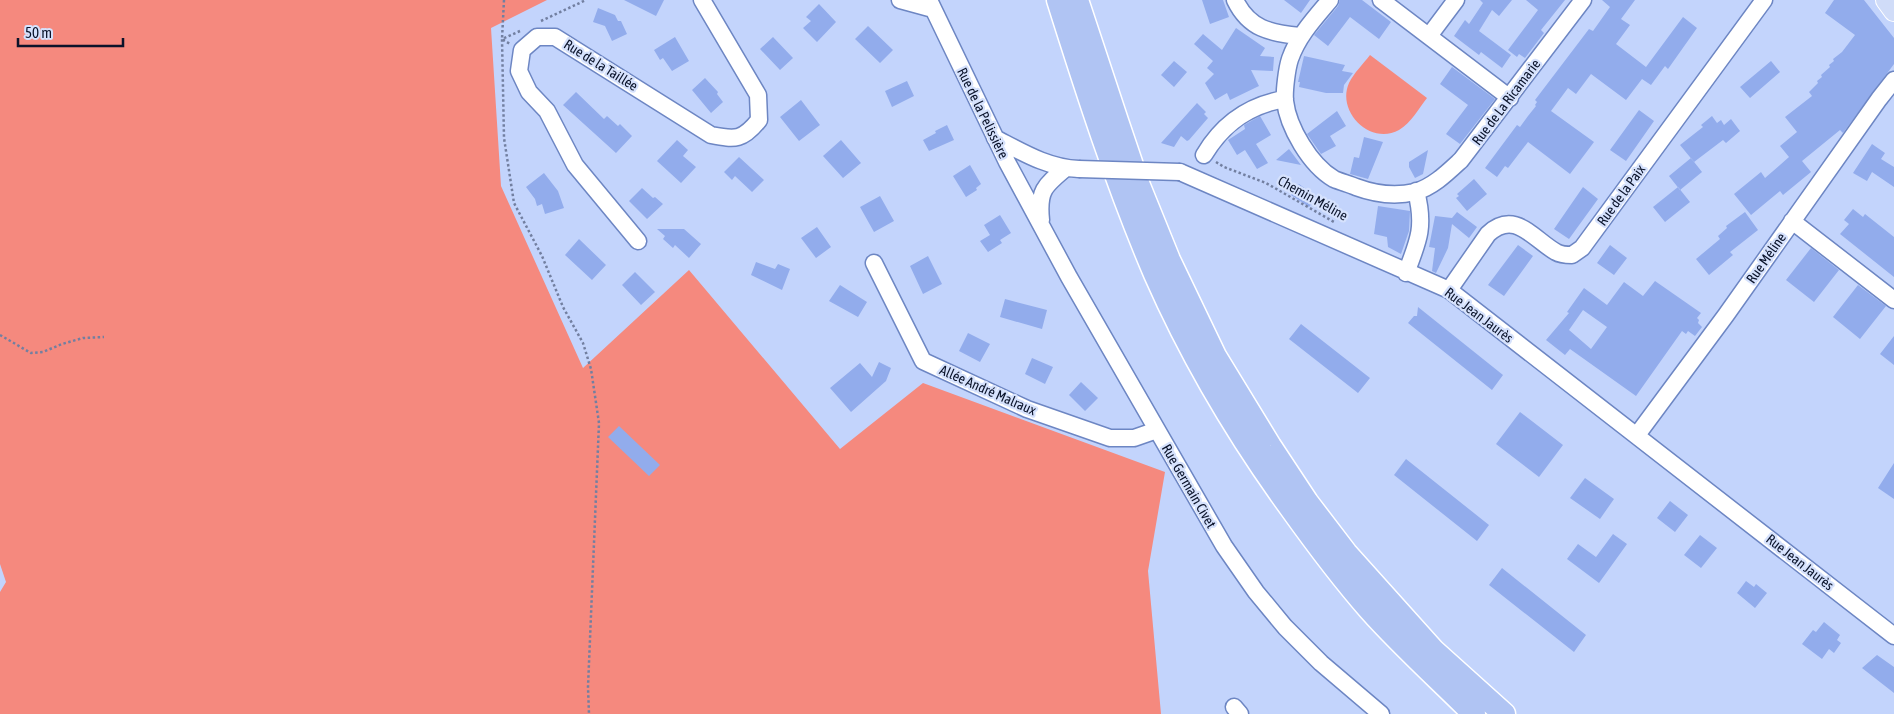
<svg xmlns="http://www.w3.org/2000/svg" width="1894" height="714" font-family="'Asap Condensed',sans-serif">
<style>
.green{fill:#f5897e}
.building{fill:#92acec;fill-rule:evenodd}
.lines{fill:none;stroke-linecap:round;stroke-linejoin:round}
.minor-casing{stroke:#6d86c3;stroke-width:19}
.major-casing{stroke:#fff;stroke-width:22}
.highway-casing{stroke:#fff;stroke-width:25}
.path{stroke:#727fa0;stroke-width:2.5;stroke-dasharray:2.5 2.5;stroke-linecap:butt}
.minor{stroke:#fff;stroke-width:16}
.major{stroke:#d0dcf8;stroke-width:20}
.highway{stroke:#b0c4f3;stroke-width:22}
.minor-bridge-casing{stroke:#6d86c3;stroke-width:19;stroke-linecap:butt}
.minor-bridge{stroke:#fff;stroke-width:16}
.labels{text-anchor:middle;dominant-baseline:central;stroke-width:4.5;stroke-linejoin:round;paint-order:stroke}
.street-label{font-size:14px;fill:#0a132a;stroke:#d6e2fd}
</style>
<rect width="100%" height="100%" fill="#c3d4fc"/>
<path class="green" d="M0,0h547l-56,28 10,158 82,182 106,-98 151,179 83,-66 242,89 -17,99 13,143h-1161v-122l6,-10 -6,-18z
M1370,55l57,43c-8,10 -16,25 -28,32 -28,16 -63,-18 -50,-47 5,-10 14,-19 21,-28z"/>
<path class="building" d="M624,0h40l-8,16z
M1202,0h21l6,17 -19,7z
M1284,0h26l-9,13z
M1340,0h22l29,22 -12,17 -29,-22 -22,29 -14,-11 24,-29z
M1480,0h32l-13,16 -7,-6 -13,21 32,24 -9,13 -21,-16 -2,3 -25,-19 11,-16 4,4 14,-21z
M1526,0h39l-24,30 3,3 -19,25 -6,-4 -2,3 -9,-7 30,-40z
M1602,0h33l-14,19 9,6 -14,19 30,23 37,-50 14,11 -29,41 -3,-3 -14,19 -9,-6 -16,21 -35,-26 -15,20 -8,-6 -17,23 43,31 -24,32 -42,-32 -20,26 -3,-2 -8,11 -12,-9 32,-43 3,2 8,-11 8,-10 -1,-1 2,-3 -2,-2 54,-71 4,2 17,-24z
M1834,0h30l30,38v26l-51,69 -3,-3 -38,31 9,11 -28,23 -3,-4 -29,24 -17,-21 27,-22 4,6 24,-21 -9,-11 17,-14 -12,-15 27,-21 -3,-4 9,-9 -1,-2 5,-4 -1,-2 9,-8 -1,-2 5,-4 -1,-2 9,-7 13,-17 -30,-22z
M819,4l17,18 -19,20 -14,-14 8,-7 -5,-4z
M598,8l17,7 3,6h3l6,13 -15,7 -7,-15 -12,-4z
M868,26l25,24 -13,13 -25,-24z
M1236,28l29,20 -5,8 14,1 -1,14 -22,-1 8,16 -29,14 -3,-7 -12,7 -10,-17 9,-9 -7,-6 6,-7 -19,-17 9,-10 19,16z
M675,37l14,24 -17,10 -9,-13 -3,2 -6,-10z
M773,37l20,21 -13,12 -20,-21z
M1304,56l41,9 -3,6 11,2 -9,12 -1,8h-17l-27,-6 1,-5h-2z
M1174,61l13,11 -13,15 -13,-12z
M1771,61l9,11 -30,26 -10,-11z
M1452,67l43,32 -35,45 -14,-10 22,-29 -28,-21z
M705,78l13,14 -1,2 6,8 -12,11 -19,-23z
M907,81l7,15 -22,11 -7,-16z
M576,92l28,27 3,-3 11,10 2,-2 12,12 -16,17 -53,-48z
M801,100l19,25 -21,16 -19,-24z
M1197,103l9,9 -2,2 4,4 -19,22 -2,1 -6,-5 -7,11 -13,-4z
M1639,110l15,11 -28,40 -16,-11z
M1337,111l9,15 -16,10 6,10 -15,8 -14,-20z
M1260,116l11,19 -15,9 12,19 -11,6 -12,-19 -8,5 -9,-15 17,-11 -1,-4z
M1712,116l5,7 4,-3 3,5 7,-6 9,12 -14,12 -3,-3 -29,22 -14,-17 23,-18 -2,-2z
M947,125l7,15 -25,11 -6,-11 13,-7 -1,-2z
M1364,137l19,5 -15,37 -18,-5 4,-17 5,1z
M677,140l11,10 -5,6 13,11 -15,16 -24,-22z
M841,140l20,23 -18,15 -20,-22z
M1872,144l13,9 -4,6 13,8v20l-22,-15 -5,9 -14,-8z
M1289,149l12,16 -25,-5z
M1428,150l-5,24 -8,4 -6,-11v-5z
M739,157l25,23 -12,12 -17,-16 -3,4 -8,-8z
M1691,158l11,14 -22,18 -11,-14z
M970,165l11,19 -5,4 1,2 -11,7 -13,-21z
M544,173l14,18 6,17 -19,6 -3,-10 -5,2 -2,-7 -9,-12z
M1474,179l13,15 -20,17 -11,-13 3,-2 -2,-2z
M1299,184l18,13 -8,10 -18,-12z
M1583,187l15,12 -29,40 -15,-10z
M1678,187l12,15 -25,20 -12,-15z
M642,188l11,10 2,-1 8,7 -16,15 -18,-18z
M880,196l14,25 -20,11 -14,-25z
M1378,206l32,5 -1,20 -8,23 -13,-7 -1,-10 -13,-3z
M1853,209l10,8 2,-3 29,23v40l-54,-43 9,-10 -5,-4z
M1457,212l20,15 -8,11 -17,-14 -4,24 -12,25 -4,-2 3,-23 -6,-1 6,-31 17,2z
M1745,212l13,18 -28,22 3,3 -24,20 -13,-16 24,-20 -2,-3 9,-8 -1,-2z
M1000,215l11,18 -11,7 2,3 -14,9 -8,-11 10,-6 -6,-10z
M817,227l14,20 -15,11 -15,-20z
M657,229h27l17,15 -12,14 -14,-13 -2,3 -10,-9 2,-3z
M579,239l27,26 -14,15 -27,-25z
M1518,245l15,11 -29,40 -16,-11z
M1610,245l17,13 -13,17 -17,-12z
M1811,248l28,22 -25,32 -28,-22z
M928,256l14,28 -19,10 -13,-28z
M756,262l19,7 3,-5 12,5 -8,21 -31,-15z
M635,272l20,20 -14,13 -19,-20z
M1655,281l46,32 -4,5 2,2 -1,3 4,4 -7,9 -7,-5 -2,3 -4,-3 -46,65 -66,-47 -5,6 -19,-15 23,-27 -2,-1 17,-24 23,17 17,-23 19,14zM1583,310l24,17 -16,22 -22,-19z
M840,285l27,17 -9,15 -29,-16z
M1858,285l28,21 -26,33 -27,-22z
M1005,299l42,11 -5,19 -42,-12z
M1418,307l85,68 -11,15 -84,-67 6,-7h3z
M1301,324l69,54 -12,15 -69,-54z
M968,333l22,11 -10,18 -21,-11z
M1894,336v29l-14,-11z
M1032,358l21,9 -8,17 -20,-10z
M879,362l12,6 -5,13 -35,31 -21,-24 30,-25 12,14z
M1081,382l17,16 -13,13 -16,-16z
M1520,412l43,33 -24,32 -43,-33z
M619,426l41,39 -11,11 -41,-39z
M1406,459l83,66 -12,16 -83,-66z
M1894,463v36l-16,-11z
M1585,478l29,21 -14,20 -30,-21z
M1670,501l18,14 -13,17 -18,-14z
M1613,534l14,10 -28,39 -32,-24 11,-15 18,13z
M1700,535l17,13 -16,20 -17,-13z
M1502,568l84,67 -12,17 -85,-67z
M1746,581l8,6 2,-3 11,9 -12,15 -18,-15z
M1824,622l16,13 -3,5 4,3 -7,10 -5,-4 -7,10 -20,-15 11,-14 3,2z
M1877,655l17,12v26l-32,-25z"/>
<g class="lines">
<g class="minor-casing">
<path id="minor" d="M900,0l33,9
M929,0l78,162 62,115 155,269 32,46 29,35 36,36 60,51
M1235,0c14,29 35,33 65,36
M1330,0c-16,19 -32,36 -40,59 -3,9 -6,32 -5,42 3,26 25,64 49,78 7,3 15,5 22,8 19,7 38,10 59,5 18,-5 33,-20 46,-32l122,-160
M1381,0l129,98
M1429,36l27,-36
M995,138c27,14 53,30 84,31
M1204,155c19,-32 45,-50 81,-56
M1180,172l269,118 445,346
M1041,220c-3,-29 3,-34 25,-52
M1792,221l102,79
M638,241l-63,-76 -28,-54 -18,-19 -10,-21 3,-21 15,-13h18l156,98c25,5 32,5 48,-15l-1,-25 -56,-95
M874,263l49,98 104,48 83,29h24l23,-8
M1406,273c13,-33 19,-47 10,-82
M1449,290l39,-56c27,-25 45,5 68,18 5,3 11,3 16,3l10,-7 182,-248
M1637,435l89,-120 153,-216 15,-19
M1234,707l6,7"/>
</g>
<g class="major-casing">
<path id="major" d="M1886,0l8,11"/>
</g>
<g class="highway-casing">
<path id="highway" d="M1058,0c29,92 59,185 97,274 36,82 82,160 135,233 25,35 51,70 80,103 32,36 69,69 104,104
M1077,0l40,121 22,65 30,74 46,96 55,90 37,56 39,51 88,98 70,63"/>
</g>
<path class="path" d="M504,0l-2,39 8,5
M541,21l45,-21
M520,31l-18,8 2,99 10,65 28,53 21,51 20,36 8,26 8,54 -11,264 1,27
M1216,162l8,5 42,16 68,39
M0,335l31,18 12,-1 19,-8 21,-6 21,-1"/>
<use href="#minor" class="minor"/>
<use href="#major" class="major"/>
<use href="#highway" class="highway"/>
<g class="minor-bridge-casing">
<path id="minor-bridge" d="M1079,169l101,3"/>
</g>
<use href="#minor-bridge" class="minor-bridge"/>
</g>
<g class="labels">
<g class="street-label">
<text transform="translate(601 65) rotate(32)">Rue de la Taillée</text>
<text transform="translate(1506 102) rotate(-53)">Rue de La Ricamarie</text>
<text transform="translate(983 113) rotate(64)">Rue de la Pelissière</text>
<text transform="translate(1621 195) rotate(-54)">Rue de la Paix</text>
<text transform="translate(1313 198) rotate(29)">Chemin Méline</text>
<text transform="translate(1766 258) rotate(-55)">Rue Méline</text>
<text transform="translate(1479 315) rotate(37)">Rue Jean Jaurès</text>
<text transform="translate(988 390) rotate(24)">Allée André Malraux</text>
<text transform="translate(1189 486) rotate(60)">Rue Germain Civet</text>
<text transform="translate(1800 562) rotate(38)">Rue Jean Jaurès</text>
</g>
</g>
<path d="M18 38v8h105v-8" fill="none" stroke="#0a132a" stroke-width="2.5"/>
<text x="25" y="38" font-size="15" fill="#0a132a" stroke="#d6e2fd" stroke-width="4" paint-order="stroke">50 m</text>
</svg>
